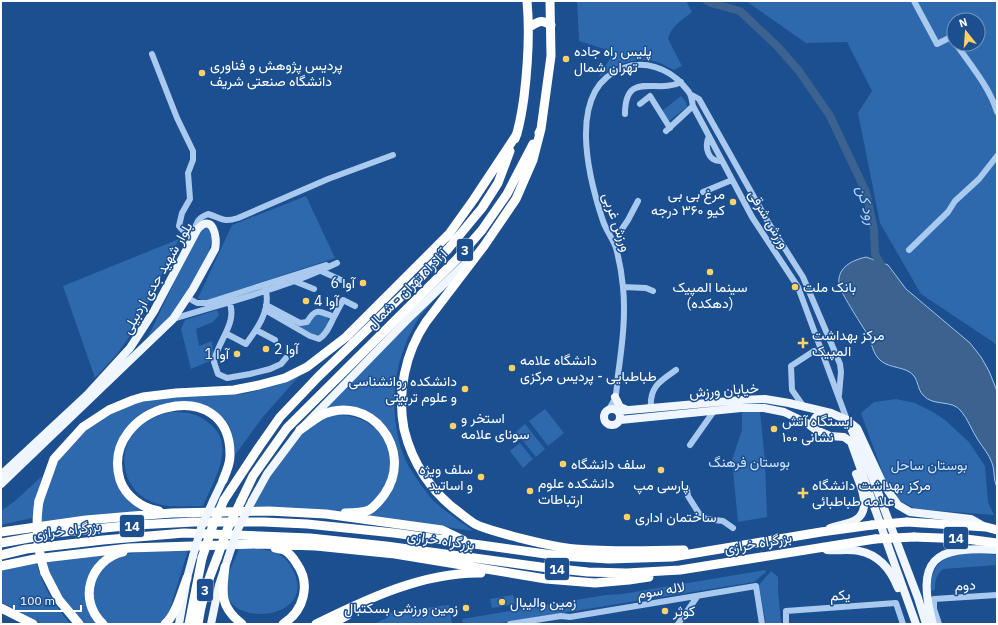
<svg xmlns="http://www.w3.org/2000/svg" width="998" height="625" font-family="'IBM Plex Sans',Vazirmatn,sans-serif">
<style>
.green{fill:#2e69ad;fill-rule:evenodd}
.water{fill:#3c6290;stroke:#9cc4f0}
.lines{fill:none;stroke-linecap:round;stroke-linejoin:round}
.river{stroke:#3c6290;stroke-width:8}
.minor{stroke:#a9c9ee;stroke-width:6}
.major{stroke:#f0f6ff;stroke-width:8}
.highway{stroke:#fff;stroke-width:9}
.major-bridge{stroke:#f0f6ff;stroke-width:8}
.highway-bridge{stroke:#fff;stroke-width:9}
.poi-dot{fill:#ffd166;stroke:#1b4f8f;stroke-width:1.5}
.labels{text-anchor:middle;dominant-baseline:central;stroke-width:3;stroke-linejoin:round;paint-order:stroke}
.shield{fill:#1b4f8f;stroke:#bbcadd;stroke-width:1}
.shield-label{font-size:13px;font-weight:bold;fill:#fff}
.poi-label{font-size:14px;fill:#fff;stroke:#1b4f8f;text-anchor:start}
.street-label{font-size:14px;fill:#fff;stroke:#1b4f8f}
.park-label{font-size:14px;fill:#cfe3fa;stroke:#1b4f8f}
.water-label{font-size:15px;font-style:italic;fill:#b5d3f5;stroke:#1b4f8f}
</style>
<rect width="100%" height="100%" fill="#1b4f8f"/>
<path class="green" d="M577,1h109l6,11c-10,8 -21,14 -24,27l14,27 -8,4c-7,-3 -14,-8 -21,-9 -20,-5 -40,5 -55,17l16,-26 -35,-11z
M746,1h251v345l-4,-4 -72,-48 -41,-71 -22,-110 14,-22 -25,-49 -41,1zM954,20h24v24h-24z
M681,96l5,6 1,5 -18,14 -7,-10z
M306,196l29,62 -131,43 -6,-3 34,-73z
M206,226l4,2 2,9 -3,14 -17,34 -24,36 -22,20 51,-106z
M179,239l-41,85 -21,30 -22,24 -32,-92z
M433,300c-2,5 -9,11 -13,16 -7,10 -12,21 -16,32 -13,33 -13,78 1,111 6,13 16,26 25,38 12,13 29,23 43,34l-109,-16 20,-13 11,-17 4,-17v-7l-12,-31 -51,-23 -13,3 42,-44z
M217,310l2,5 -6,7 -17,7 3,17 13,-5 1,12 -3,8 -19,8 -10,-40 4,-9z
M318,314l9,2 2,7 -8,12c-9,1 -18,-3 -23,-11l12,-4z
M300,375l-38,43 -27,37c0,-15 -4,-37 -21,-43 -11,-4 -24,-5 -36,-8l-54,29 -4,53 34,26 -114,12 3,-24 11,-31 6,-10 15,-20 24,-20 36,-16 31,-5 78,-4 33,-9z
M896,399l19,4 18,9 12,8 24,22 16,24 3,36 6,13 -78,-6 -20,-10 -10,-17 -25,-69 13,-11z
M545,409l19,24 -16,13 -19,-25z
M760,411l5,50 2,56 -29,5 -6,-62 10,-30v-18z
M170,412c18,0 27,1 40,12 27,21 3,58 -7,82 -19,0 -41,3 -57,-7 -24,-14 -29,-48 -10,-69 9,-9 22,-15 34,-18z
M337,415c33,-1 61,27 51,61 -2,7 -3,11 -7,16 -4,5 -8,10 -13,13 -18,9 -41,5 -60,4 -19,-1 -37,-2 -55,-3 11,-23 43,-74 66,-85 5,-3 12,-4 18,-6z
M525,424l20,25 -9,8 -20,-25z
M520,443l13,16 -10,9 -13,-17z
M42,476l-10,42 -31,7v-14l14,-10z
M189,547l-20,65 -9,11 -55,1 -13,-22 2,-25 23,-22z
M239,549c24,0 44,-2 55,23 20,44 -49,53 -64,29 -3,-6 -4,-14 -3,-21 2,-10 8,-21 12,-31z
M109,551l-13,12 -7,15 10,46h-17l-25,-31 -13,-34z
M977,553l20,2v10l-54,4c-7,6 -8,12 -8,21l-5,1c2,-33 18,-37 47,-38z
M36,561c6,25 18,43 34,63h-28l-41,-22v-33z
M765,570l1,2 -12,10 -260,42h-31l-1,-5 144,-24 16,-1z
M771,571l7,6v13l3,34h-15l-7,-39z
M513,595l2,9 -23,4 -2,-9z
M449,605l3,19h-79l14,-6v-5z"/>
<path class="water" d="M866,257l22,8 18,24 64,54 11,14 8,14 8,20v96c-4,-8 -2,-16 -5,-24 -3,-9 -9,-15 -14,-23 -6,-9 -10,-21 -17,-29 -9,-12 -28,-4 -38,-16 -5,-5 -5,-14 -9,-19 -8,-10 -23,-7 -33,-15 -9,-7 -9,-20 -15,-29 -5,-8 -27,-42 -27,-48 -2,-17 14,-24 27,-27z"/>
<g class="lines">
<path class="river" d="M707,1l4,2 29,8 38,36 21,24 31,45 36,76 8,38 1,24 9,16"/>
<path class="minor" d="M914,1l23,43 14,-7 3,5
M956,44c14,20 34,44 41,68
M152,54l25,64 16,33v9l-5,13 2,26 -8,14 -3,13 7,8h4l6,-3
M690,94l9,5 69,123 35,55 37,87 1,8 -2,23
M640,104l10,-8 20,32
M625,114c0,-45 32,-19 56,-32
M666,131l27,-25
M709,136c-5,11 -1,26 12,25
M703,192l29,-12
M193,233c4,-10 4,-15 15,-19 14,4 14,9 30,4l90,-39 65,-24
M616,248l4,-16 8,-12 10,-19
M909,250l39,-38 7,-11 24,-22 18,-23
M321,271l20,9
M294,281l20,8
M623,287l23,1 7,3
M188,298l9,5h10l119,-38
M228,299c12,23 -11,42 -14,63l4,12 9,4 23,-4 20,-5 11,-5 5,-6
M265,310l45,26 9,3c8,-5 11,-14 15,-22 -15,-6 -18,-10 -27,5l-7,1 -34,-18
M334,317l9,-17 12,6
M173,319c55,-17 112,-31 164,-56
M256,330l19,10
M227,334l19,10c12,-16 26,-36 19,-57
M804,407l-12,-17 -1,-24 23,-15
M609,409c2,-3 4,-7 6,-10 2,-7 2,-17 3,-24 4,-29 8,-59 5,-88 -1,-11 -4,-28 -7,-39 -3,-9 -10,-18 -13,-27 -14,-42 -38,-132 20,-153 21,-8 45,0 60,17 2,3 6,6 7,9 2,4 2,8 3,12l59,111 46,70 49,133
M651,409c-2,-22 9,-28 25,-39
M690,445l24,-34
M687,490l1,6 12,19 6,4 17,2 10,7
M510,624l51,-8 9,1 186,-31 6,38
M678,624l19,-27
M786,624v-13l110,-8 7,21
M939,624l-5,-15v-10l63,-4"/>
<path class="major" d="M615,397l5,10 7,3
M604 417a8 8 0 1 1 16 0a8 8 0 1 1-16 0Z
M618,411l123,-11 24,-1 24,4 42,10 16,7 10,8 25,54 16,23 12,7 61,7 14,8
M620,420l121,-12h23l20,4 23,11 9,7 14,6 14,1 7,5 65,182
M850,426l18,40 50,132 8,26
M815,429c-3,-4 -3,-7 1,-12l12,-3
M1,475l86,-80 43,-47 24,-37 43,-81c15,-18 21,6 18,19l-22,40 -20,30 -172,165
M213,501l10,-21
M252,501l15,-27 33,-44 110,-113 60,-58
M830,528c9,-3 20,-4 27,-9 14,-10 4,-33 -1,-45
M823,547l4,3c10,1 22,-1 32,1 21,4 32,19 39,37
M179,624l8,-46 6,-22
M211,624l8,-39 9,-27
M933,624c-18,-64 1,-79 64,-74"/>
<path class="highway" d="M529,27c11,-6 11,-8 22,-2
M541,129l-8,31 -17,39 -32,47 -58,76c-21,31 -29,71 -22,107 8,34 28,64 56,84 5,4 10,8 15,11 12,6 25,8 37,12 20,5 42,11 63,13 36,3 73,2 109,1
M539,133l2,-4 10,-73 -1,-55
M515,139c5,-13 7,-28 9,-42 4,-33 6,-63 3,-96
M300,430c6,-4 13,-10 20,-14 49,-25 96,34 64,79 -4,5 -9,12 -15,15 -7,3 -17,3 -24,3
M224,500l35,-53 21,-30 38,-40 94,-91 36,-37 34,-41 16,-25 12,-32
M39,501l15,-42 29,-32 26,-17 24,-10 10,-3 33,-4 58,-3 25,-5 26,-7 22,-11 39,-30 103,-103 25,-35 43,-65
M241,501l12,-25 34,-48 169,-168 26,-30 25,-36 26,-50
M159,511c-17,-3 -33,-14 -39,-31 -22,-75 112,-110 110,-24 0,8 -4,17 -7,24
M907,522l79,5 11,3
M1,532l85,-12 47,-4 39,-3 97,-2 57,3 116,16 21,10
M914,537l52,2 31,4
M1,543l62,-11 72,-7 59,-3h70l43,2 87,9 166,23 49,3 63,-2 149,-25 51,-7
M275,548c3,1 7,1 9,2 6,3 10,9 13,14 14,20 7,47 -14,60
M1,555l25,-6 77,-9 81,-7 126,5 76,8 155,21 47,5 39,1 53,-3 195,-31
M1,566l34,-7 94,-11 129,-4 58,2 79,8 151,25 49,4 34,-3 20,-3
M225,567c-3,25 -6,39 17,57
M45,573l14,27 20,24
M1,608l32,16
M103,624c-26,-24 -13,-64 20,-72
M165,624c11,-9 17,-33 22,-46
M189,624l13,-66
M198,624c3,-23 10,-44 19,-66
M316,624c51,-25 107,-52 165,-51
M331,624l17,-9"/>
<path class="major-bridge" d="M193,556l8,-28 12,-27
M228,558l9,-27 15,-30"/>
<path class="highway-bridge" d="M39,501c-4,25 -2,48 6,72
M872,525l35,-3
M875,539l39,-2
M202,558l10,-30 12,-28
M217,558l10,-28 14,-29"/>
</g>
<g class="poi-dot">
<circle cx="566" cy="59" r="4"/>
<circle cx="202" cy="73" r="4"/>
<circle cx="733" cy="202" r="4"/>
<circle cx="710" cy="272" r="4"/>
<circle cx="363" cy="283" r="4"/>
<circle cx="795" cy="287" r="4"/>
<circle cx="306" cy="301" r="4"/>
<path d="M801 337h4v4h4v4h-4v4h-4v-4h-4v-4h4z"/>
<circle cx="266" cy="349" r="4"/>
<circle cx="237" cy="354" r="4"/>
<circle cx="512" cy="368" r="4"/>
<circle cx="465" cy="389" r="4"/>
<circle cx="453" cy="426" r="4"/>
<circle cx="774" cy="429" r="4"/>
<circle cx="563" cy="464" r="4"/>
<circle cx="661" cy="470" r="4"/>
<circle cx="481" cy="477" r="4"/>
<circle cx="530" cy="491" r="4"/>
<path d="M801 487h4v4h4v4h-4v4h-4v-4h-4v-4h4z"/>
<circle cx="627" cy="517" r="4"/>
<circle cx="502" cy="602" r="4"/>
<circle cx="466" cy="608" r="4"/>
<circle cx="665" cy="611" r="4"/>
</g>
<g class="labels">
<g class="shield">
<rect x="457" y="239" width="16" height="22" rx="3"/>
<rect x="120" y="515" width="24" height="22" rx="3"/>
<rect x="944" y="527" width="24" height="22" rx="3"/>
<rect x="545" y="558" width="24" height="22" rx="3"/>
<rect x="197" y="579" width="16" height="22" rx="3"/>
</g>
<g class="shield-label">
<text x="465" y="250">3</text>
<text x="132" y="526">14</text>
<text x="956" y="538">14</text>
<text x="557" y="569">14</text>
<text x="205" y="590">3</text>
</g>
<g class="poi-label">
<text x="574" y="51">پلیس راه جاده<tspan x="574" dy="16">تهران شمال</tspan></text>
<text x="210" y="65">پردیس پژوهش و فناوری<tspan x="210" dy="16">دانشگاه صنعتی شریف</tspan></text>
<text x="725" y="194" text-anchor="end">مرغ بی بی<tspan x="725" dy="16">کیو ۳۶۰ درجه</tspan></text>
<text x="355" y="283" text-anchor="end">آوا 6</text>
<text x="710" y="287" text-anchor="middle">سینما المپیک<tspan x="710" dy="16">(دهکده)</tspan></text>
<text x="803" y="287">بانک ملت</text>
<text x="314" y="301">آوا 4</text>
<text x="812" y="335">مرکز بهداشت<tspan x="812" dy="16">المپیک</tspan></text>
<text x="274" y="349">آوا 2</text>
<text x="229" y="354" text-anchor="end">آوا 1</text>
<text x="520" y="360">دانشگاه علامه<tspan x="520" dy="16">طباطبایی - پردیس مرکزی</tspan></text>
<text x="457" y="381" text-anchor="end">دانشکده روانشناسی<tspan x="457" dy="16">و علوم تربیتی</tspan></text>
<text x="461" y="418">استخر و<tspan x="461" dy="16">سونای علامه</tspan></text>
<text x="782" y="421">ایستگاه آتش<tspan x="782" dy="16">نشانی ۱۰۰</tspan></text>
<text x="571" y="464">سلف دانشگاه</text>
<text x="473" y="469" text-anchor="end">سلف ویژه<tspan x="473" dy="16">و اساتید</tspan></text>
<text x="538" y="483">دانشکده علوم<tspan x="538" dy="16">ارتباطات</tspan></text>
<text x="661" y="485" text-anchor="middle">پارسی مپ</text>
<text x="812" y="485">مرکز بهداشت دانشگاه<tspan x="812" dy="16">علامه طباطبائی</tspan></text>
<text x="635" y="517">ساختمان اداری</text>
<text x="510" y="602">زمین والیبال</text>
<text x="458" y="608" text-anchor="end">زمین ورزشی بسکتبال</text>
<text x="673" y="611">کوثر</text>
</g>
<g class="street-label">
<text transform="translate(769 219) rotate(59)">ورزش شرقی</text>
<text transform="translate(617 222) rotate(71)">ورزش غربی</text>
<text transform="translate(157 278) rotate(-60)">بلوار شهید جدی اردبیلی</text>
<text transform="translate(407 289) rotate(-45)">آزادراه تهران - شمال</text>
<text transform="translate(724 390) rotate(-4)">خیابان ورزش</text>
<text transform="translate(67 530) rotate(-7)">بزرگراه خرازی</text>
<text transform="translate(441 540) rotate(8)">بزرگراه خرازی</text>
<text transform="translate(758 543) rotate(-10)">بزرگراه خرازی</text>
<text transform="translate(965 585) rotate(-3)">دوم</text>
<text transform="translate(661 590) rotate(-9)">لاله سوم</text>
<text transform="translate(840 595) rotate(-4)">یکم</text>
</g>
<g class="park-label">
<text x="749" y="462">بوستان فرهنگ</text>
<text x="929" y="465">بوستان ساحل</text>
</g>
<g class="water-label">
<text transform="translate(867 205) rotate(75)">رود کن</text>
</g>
</g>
<rect width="998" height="625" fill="none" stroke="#ffffff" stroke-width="4"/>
<g transform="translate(966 32) rotate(343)"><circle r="19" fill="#1b4f8f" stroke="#7695bc"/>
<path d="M0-3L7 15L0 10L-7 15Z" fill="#ffd166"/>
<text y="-6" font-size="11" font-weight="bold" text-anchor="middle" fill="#ffffff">N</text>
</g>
<path d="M14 605v6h67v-6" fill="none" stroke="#ffffff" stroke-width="2"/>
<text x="20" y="605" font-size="12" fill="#ffffff" stroke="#1b4f8f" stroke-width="3" paint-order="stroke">100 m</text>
</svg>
